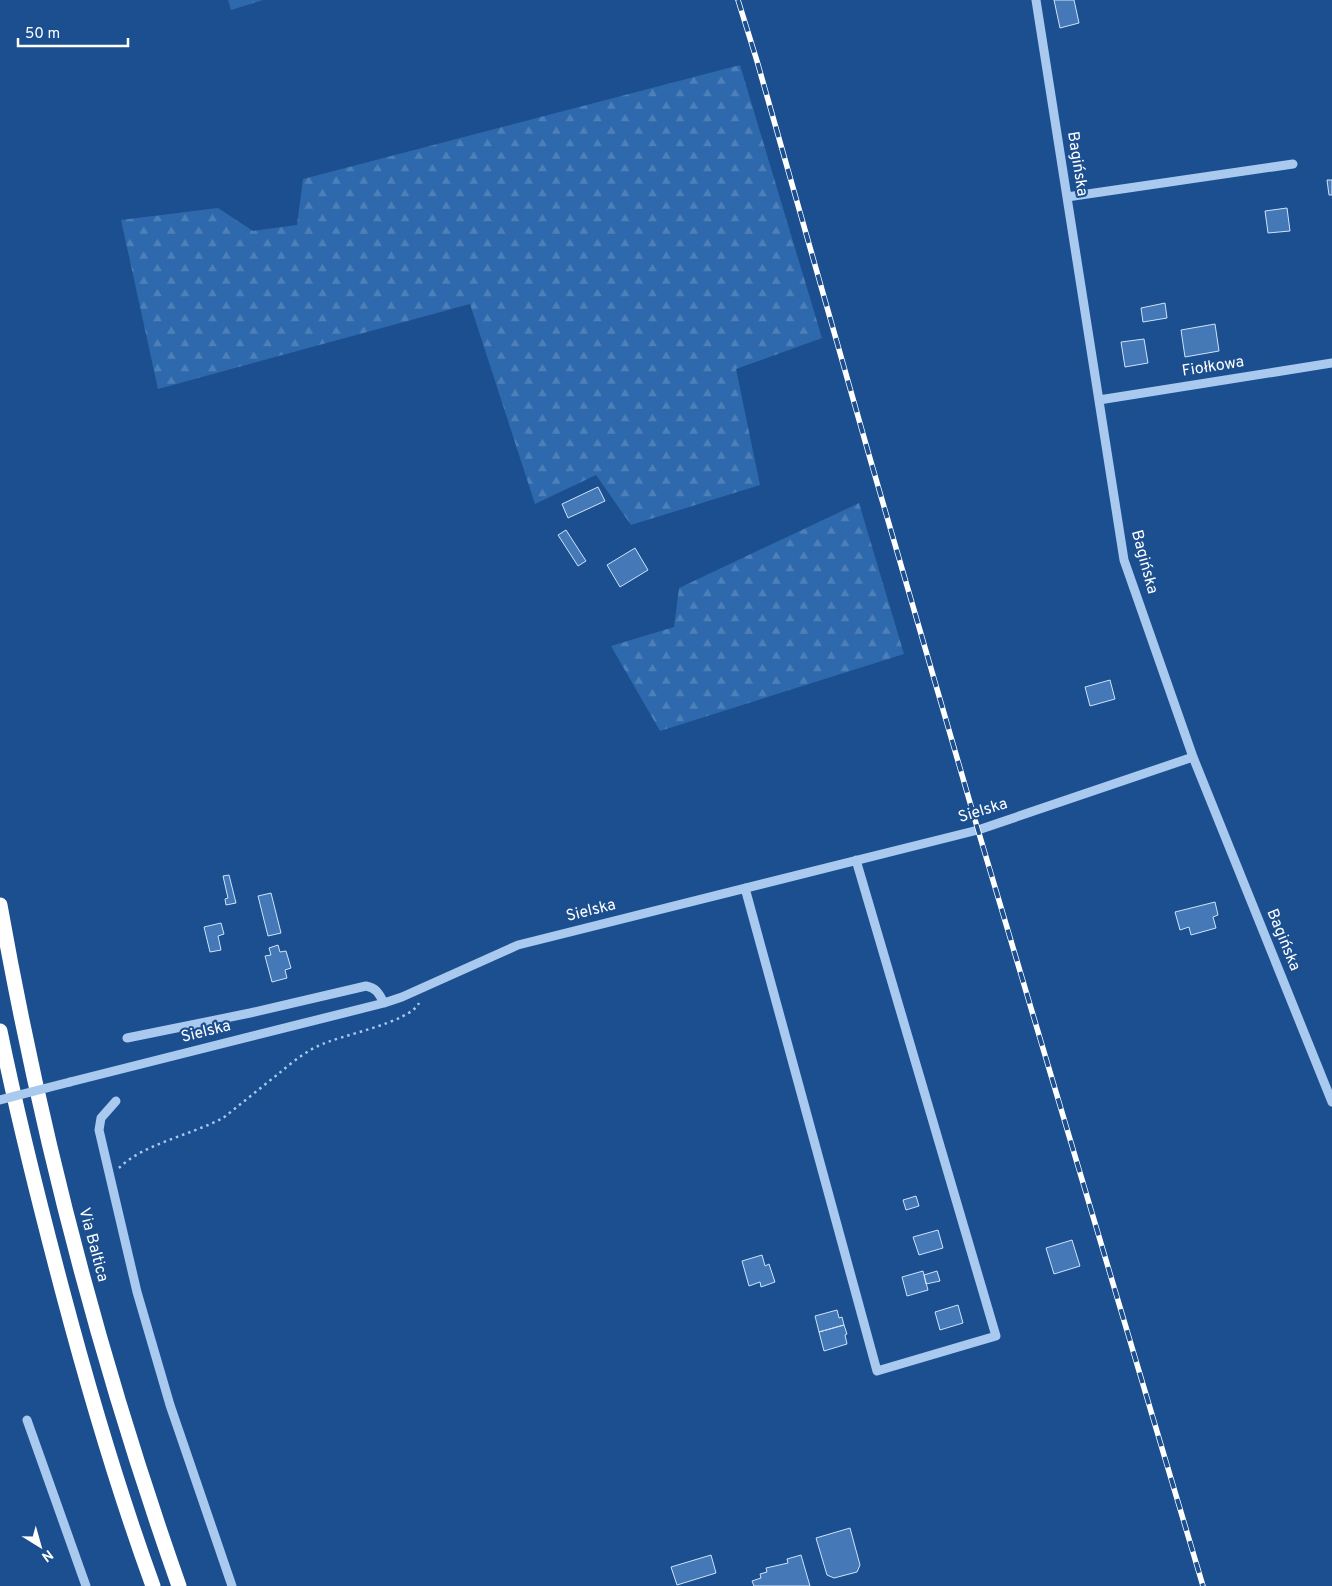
<svg xmlns="http://www.w3.org/2000/svg" width="1332" height="1586" font-family="Overpass,sans-serif">
<style>
.forest{fill:url(#forest-firs)}
.building{fill:#4478b7;stroke:#cfe3fa}
.lines{fill:none;stroke-linecap:round;stroke-linejoin:round}
.path{stroke:#a9c9ee;stroke-width:2.5;stroke-dasharray:2.5 4;stroke-linecap:butt}
.minor{stroke:#a9c9ee;stroke-width:9}
.highway{stroke:#fff;stroke-width:15}
.rail-casing{stroke:#fff;stroke-width:5.5}
.rail{stroke:#1b4f8f;stroke-width:4;stroke-dasharray:11;stroke-linecap:butt}
.minor-bridge{stroke:#a9c9ee;stroke-width:9}
.labels{text-anchor:middle;dominant-baseline:central;stroke-width:4.5;stroke-linejoin:round;paint-order:stroke}
.street-label{font-size:16px;fill:#fff;stroke:#1b4f8f}
</style>
<defs>
<pattern id="forest-firs" width="22" height="20" patternUnits="userSpaceOnUse" patternTransform="scale(1.25)"><rect width="22" height="20" fill="#2e69ad"/><path d="M5 1l3.5 6h-7zM16 11l3.5 6h-7z" fill="#4d80b9"/></pattern>
</defs>
<rect width="100%" height="100%" fill="#1b4f8f"/>
<path class="forest" d="M228,0h35l-32,10z
M740,65l82,273 -86,31 24,116 -129,40 -35,-50 -61,29 -65,-200 -312,85 -37,-169 97,-12 35,23 44,-6 6,-46z
M859,503l45,151 -244,77 -49,-85 63,-19 5,-39z"/>
<path class="building" d="M1054,0h20l5,23 -19,5z
M1327,180h5v15h-3z
M1287,208l3,23 -22,2 -3,-22z
M1165,303l2,15 -24,4 -2,-14z
M1215,324l4,27 -34,6 -4,-27z
M1144,339l4,24 -23,4 -4,-25z
M598,487l7,14 -37,17 -6,-14z
M566,530l20,31 -8,5 -20,-31z
M635,548l13,22 -28,17 -13,-22z
M1110,680l5,19 -25,7 -5,-19z
M229,875l7,28 -10,2 -1,-6 3,-1 -5,-22z
M271,893l10,40 -13,3 -10,-40z
M1215,902l3,13 -5,2 3,11 -25,7 -2,-8 -9,3 -5,-18z
M221,923l3,11 -6,2 3,14 -11,2 -6,-25z
M278,945l2,7 6,-1 5,17 -6,2 2,8 -15,4 -7,-26 6,-1 -2,-7z
M916,1196l3,10 -13,4 -3,-10z
M938,1230l5,18 -24,7 -6,-18z
M1072,1240l8,26 -26,8 -8,-26z
M762,1255l3,11 4,-2 6,18 -14,5 -1,-5 -11,4 -7,-25z
M923,1271l5,19 -21,6 -5,-19z
M937,1271l3,10 -14,3 -2,-9z
M958,1305l5,18 -23,7 -5,-18z
M837,1310l2,8 3,-1 2,8 -25,7 -4,-16z
M844,1325l3,9 -2,1 2,9 -23,7 -5,-19z
M850,1528l10,37 -3,7 -23,6 -7,-3 -11,-37z
M711,1555l5,18 -39,12 -6,-18z
M801,1555l9,31h-56l-2,-5 9,-3 -1,-4 7,-2 -1,-4 22,-5 -1,-4z"/>
<g class="lines">
<path class="path" d="M119,1168c24,-24 72,-33 104,-50 18,-14 36,-29 54,-43 12,-10 26,-22 41,-29 22,-11 91,-23 101,-43"/>
<path class="minor" d="M1036,0l88,560 69,197 139,345
M1067,197l226,-33
M1099,400l233,-37
M745,888l132,483 119,-35 -140,-476
M127,1038l123,-25 116,-27c11,2 13,8 18,17
M70,1082l314,-79 18,-6 116,-52 460,-115 215,-73
M116,1101l-15,17 -2,12 38,162 33,113 62,181
M27,1420l59,166"/>
<path class="highway" d="M0,905c41,231 101,460 179,681
M0,1031c18,88 40,175 63,262 26,98 55,197 90,293"/>
<g class="rail-casing">
<path id="rail" d="M738,0l19,61 112,394 109,375 225,756"/>
</g>
<use href="#rail" class="rail"/>
<path class="minor-bridge" d="M0,1100l70,-18"/>
</g>
<g class="labels">
<g class="street-label">
<text transform="translate(1077 164) rotate(81)">Bagińska</text>
<text transform="translate(1213 367) rotate(-9)">Fiołkowa</text>
<text transform="translate(1144 562) rotate(75)">Bagińska</text>
<text transform="translate(983 811) rotate(-17)">Sielska</text>
<text transform="translate(591 911) rotate(-14)">Sielska</text>
<text transform="translate(1283 940) rotate(68)">Bagińska</text>
<text transform="translate(206 1032) rotate(-14)">Sielska</text>
<text transform="translate(93 1245) rotate(75)">Via Baltica</text>
</g>
</g>
<g transform="translate(40 1546) rotate(143)" stroke="#1b4f8f" stroke-width="4" paint-order="stroke">
<path d="M0-4L9 19L0 12L-9 19Z" fill="#ffffff"/>
<text y="-8" font-size="14" font-weight="bold" text-anchor="middle" fill="#ffffff">N</text>
</g>
<path d="M18 38v8h110v-8" fill="none" stroke="#ffffff" stroke-width="2.5"/>
<text x="25" y="38" font-size="15" fill="#ffffff" stroke="#1b4f8f" stroke-width="4" paint-order="stroke">50 m</text>
</svg>
